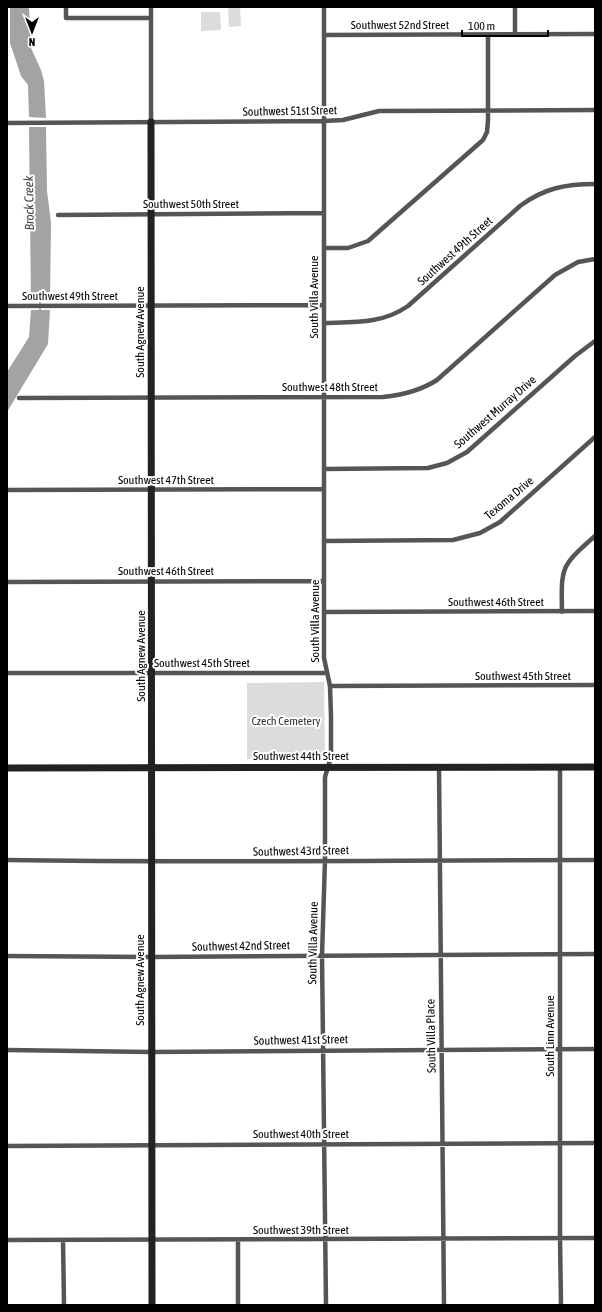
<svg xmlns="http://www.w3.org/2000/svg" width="602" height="1312" font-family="'Asap Condensed',sans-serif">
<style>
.green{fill:#dcdcdc}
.water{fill:#a3a3a3}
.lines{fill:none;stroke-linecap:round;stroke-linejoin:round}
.stream{stroke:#a3a3a3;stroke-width:1.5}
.street{stroke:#555;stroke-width:4.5}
.secondary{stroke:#222;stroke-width:7}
.labels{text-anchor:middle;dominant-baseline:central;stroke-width:4;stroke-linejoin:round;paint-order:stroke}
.street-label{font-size:12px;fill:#000;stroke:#fff}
.park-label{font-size:12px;fill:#333;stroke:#fff}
.water-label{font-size:13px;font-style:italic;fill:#444;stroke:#fff}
</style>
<rect width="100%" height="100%" fill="#fff"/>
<path class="green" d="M240,7l1,19 -12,1 -1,-19z
M201,12h19l1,18 -20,1z
M324,682l1,77h-78v-76z"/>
<path class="water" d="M10,7h19l2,41 10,22 3,11 2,37 -17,-1 -1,-32 -7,-9 -11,-33z
M29,127h17l1,64 4,32 -1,78h-19z
M31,310h19l-2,34 -41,68v-40l22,-35z"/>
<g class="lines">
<path class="stream" d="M40,311v-12"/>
<path class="street" d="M66,7v11h85
M151,7v115
M324,7v651l6,28 1,30v41l-6,20v83l-3,95 4,350
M515,34v-27
M324,35l271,-1
M7,123l317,-2 19,-1 36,-9 216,-1
M58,215l266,-2
M324,248h24l20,-7 115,-101 4,-8 1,-12v-85
M7,306l317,-1
M324,323c31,-1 58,1 84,-17l112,-100c24,-18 46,-22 75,-22
M19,398l364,-1c20,-2 37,-6 54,-17l118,-105 23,-13 17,-3
M324,469l104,-1 19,-5 20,-11 108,-96 20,-15
M7,490l317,-1
M325,541l128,-1 27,-7 20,-11 95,-85
M7,582l317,-1
M324,612l271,-1
M562,612c-1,-46 -1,-46 33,-76
M7,673h319
M330,686l265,-1
M439,766l5,539
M560,767v470l1,68
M7,860c196,3 392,0 588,0
M7,956l144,1 444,-3
M7,1050l144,2 444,-3
M7,1146l588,-3
M7,1240l588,-2
M63,1240l1,65
M238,1240v65"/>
<path class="secondary" d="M151,122l1,1183
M7,768l588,-1"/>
</g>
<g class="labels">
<g class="street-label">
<text x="400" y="25">Southwest 52nd Street</text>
<text transform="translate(290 111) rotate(-1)">Southwest 51st Street</text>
<text x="191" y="204">Southwest 50th Street</text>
<text transform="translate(455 251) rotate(-42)">Southwest 49th Street</text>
<text x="70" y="296">Southwest 49th Street</text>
<text transform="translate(314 297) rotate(-90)">South Villa Avenue</text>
<text transform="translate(140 332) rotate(-90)">South Agnew Avenue</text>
<text x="330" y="387">Southwest 48th Street</text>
<text transform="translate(495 412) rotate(-41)">Southwest Murray Drive</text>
<text x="166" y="480">Southwest 47th Street</text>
<text transform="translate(509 498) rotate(-40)">Texoma Drive</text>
<text x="166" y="571">Southwest 46th Street</text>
<text x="496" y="602">Southwest 46th Street</text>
<text transform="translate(315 621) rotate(-90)">South Villa Avenue</text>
<text transform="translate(141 656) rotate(-90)">South Agnew Avenue</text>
<text x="202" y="663">Southwest 45th Street</text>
<text x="523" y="676">Southwest 45th Street</text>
<text x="301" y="756">Southwest 44th Street</text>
<text transform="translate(301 851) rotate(-1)">Southwest 43rd Street</text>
<text transform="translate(313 943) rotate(-89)">South Villa Avenue</text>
<text transform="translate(241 946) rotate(-1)">Southwest 42nd Street</text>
<text transform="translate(140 980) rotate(-90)">South Agnew Avenue</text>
<text transform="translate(431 1036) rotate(-91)">South Villa Place</text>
<text transform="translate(550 1036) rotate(-90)">South Linn Avenue</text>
<text transform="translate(301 1040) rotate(-1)">Southwest 41st Street</text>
<text x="301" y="1134">Southwest 40th Street</text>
<text x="301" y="1230">Southwest 39th Street</text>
</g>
<g class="park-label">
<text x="286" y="721">Czech Cemetery</text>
</g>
<g class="water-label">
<text transform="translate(29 203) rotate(-91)">Brock Creek</text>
</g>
</g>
<rect width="602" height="1312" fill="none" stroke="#000000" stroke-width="16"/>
<g transform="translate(32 32) rotate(180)" stroke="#ffffff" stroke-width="3" paint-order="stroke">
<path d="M0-3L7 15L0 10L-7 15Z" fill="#000000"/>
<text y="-6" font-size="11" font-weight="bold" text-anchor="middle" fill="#000000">N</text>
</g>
<path d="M462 30v6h86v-6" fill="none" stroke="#000000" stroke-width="2"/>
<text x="468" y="30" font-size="12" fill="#000000" stroke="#ffffff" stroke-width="3" paint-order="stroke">100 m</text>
</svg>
